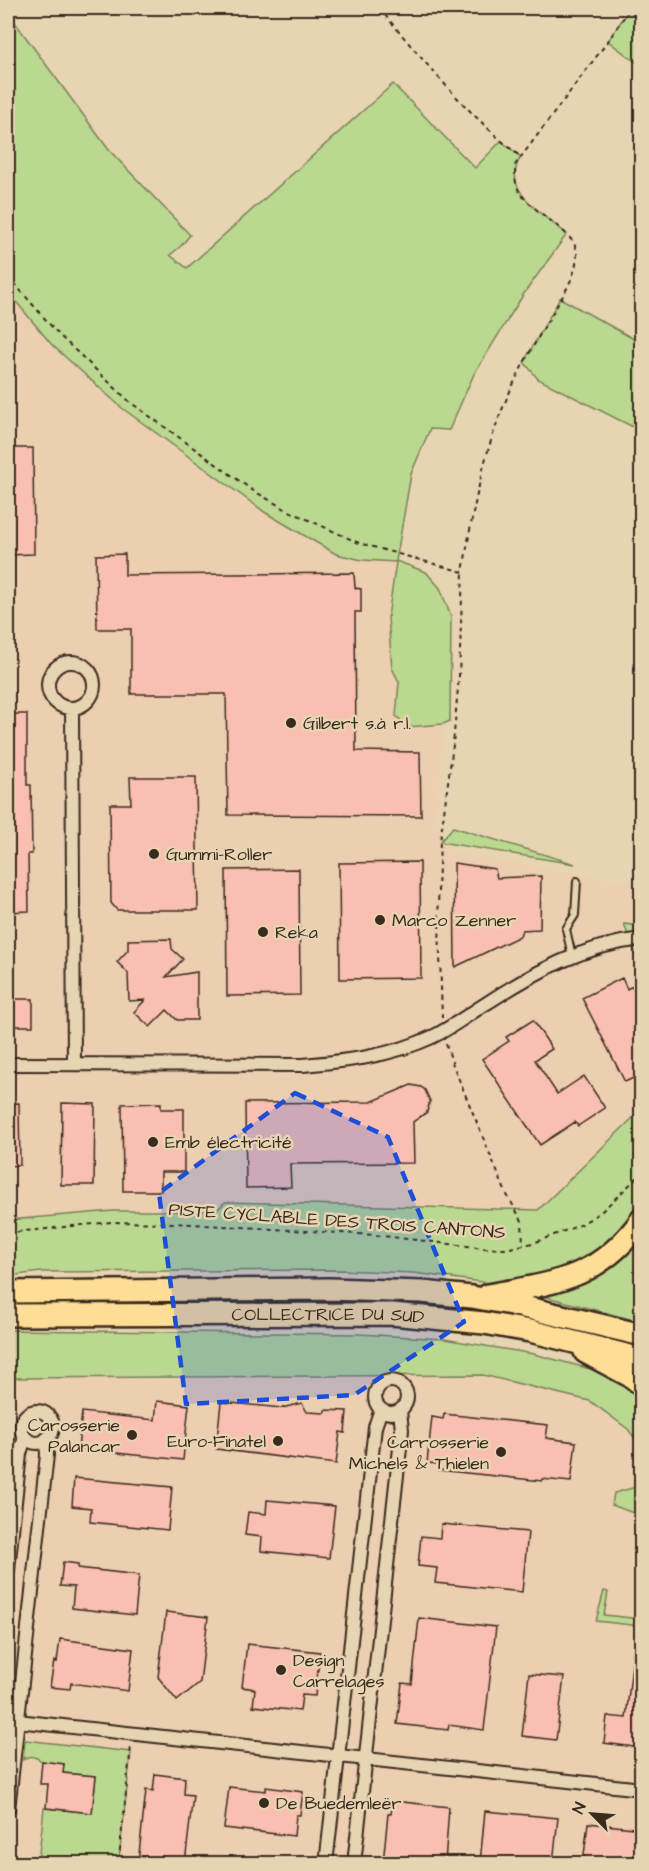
<svg xmlns="http://www.w3.org/2000/svg" width="649" height="1871" font-family="'Architects Daughter',sans-serif">
<style>
.built{fill:#ecceb1}
.green{fill:#bad890;stroke:#7a8157;stroke-width:1.5}
.building{fill:#f9bfb0;stroke:#3b2a1e;stroke-width:1.5}
.lines{fill:none;stroke-linecap:round;stroke-linejoin:round}
.service-casing{stroke:#3b2a1e;stroke-width:10}
.minor-casing{stroke:#3b2a1e;stroke-width:16}
.motorway-casing{stroke:#3b2a1e;stroke-width:26}
.path{stroke:#3b2a1e;stroke-width:2;stroke-dasharray:4.5 4.5;stroke-linecap:butt}
.service{stroke:#e7d4b2;stroke-width:6}
.minor{stroke:#e7d4b2;stroke-width:12}
.motorway{stroke:#fedd96;stroke-width:21}
.marked{fill:#1d4ed8;fill-opacity:0.2;stroke:#1d4ed8;stroke-width:4.5;stroke-dasharray:12 8;stroke-linejoin:round}
.poi-dot{fill:#3b2a1e;stroke:#e7d4b2;stroke-width:2}
.labels{text-anchor:middle;dominant-baseline:central;stroke-width:5;stroke-linejoin:round;paint-order:stroke}
.poi-label{font-size:18px;fill:#3b2a1e;stroke:#e7d4b2;text-anchor:start}
.street-label{font-size:18px;fill:#3b2a1e;stroke:#e7d4b2}
</style>
<rect width="100%" height="100%" fill="#e7d4b2"/>
<filter id="ink" filterUnits="userSpaceOnUse"><feTurbulence type="fractalNoise" baseFrequency=".0167" numOctaves="2"/><feDisplacementMap in="SourceGraphic" scale="12" xChannelSelector="R" yChannelSelector="G"/><feConvolveMatrix kernelMatrix="1 2 1 2 8 2 1 2 1" color-interpolation-filters="sRGB"/></filter>
<g filter="url(#ink)">
<path class="built" d="M8,292l44,53 70,63 144,105 121,49 9,-1 -8,56 4,51 7,14 -3,34 12,11 35,-3 -7,99 15,29 190,33v41l-17,-2 17,38v148l-103,100 -313,-8 -9,9h-103l-105,9z
M483,1375l107,26 38,28 13,18 -1,39 -26,7 -2,12 29,11v103l-37,-4 4,-23 -11,29 44,5v237h-517v-2l-5,-3 12,-106 -106,-12 -2,19 6,-3 8,1 5,4 23,3 -1,9 32,3 -4,37 -47,-5 -7,55h-30v-485z"/>
<path class="green" d="M630,8h11v58l-33,-25z
M8,13l101,137 81,85 -9,11 -11,9 17,13 206,-184 82,84 26,-27 20,16c-22,33 24,59 46,77l-44,61 -49,79 -25,56 -19,-1 -19,45 -15,87 30,11 14,16 11,29 -1,104 -7,3 -35,3 -12,-11 3,-34 -7,-14 -4,-51 8,-55 -34,-2 -26,-6 -70,-41 -144,-105 -70,-63 -44,-53z
M560,298l81,45v88l-103,-52 -14,-17z
M453,827l122,37 -135,-22z
M624,924l17,2v43z
M641,1110v98l-14,21 -47,38 -83,17 -83,-11 -74,-3 -299,2 -33,4v-56l105,-9h103l9,-9 313,8z
M641,1226v96l-113,-30z
M8,1330l351,4 85,5 90,15 75,20 32,20v53l-13,-18 -38,-28 -107,-26 -475,3z
M641,1483v33l-29,-11 2,-12 26,-7z
M604,1591l4,1 -4,23 37,4v7l-45,-5z
M25,1740l106,12 -12,106 5,3v2h-86l6,-55 48,5 4,-36 -33,-4 1,-9c-6,-1 -16,0 -22,-3 -8,-4 -10,-7 -19,-1z"/>
<path class="building" d="M8,448h25l1,106 -26,1z
M125,554v21l229,-2 1,15 6,1v23h-6l1,139 64,1 1,64 -193,-1 -2,-121h-95v-65h-34l-1,-74z
M8,714h19v71h4l1,69h-4l1,57 -21,1z
M130,777h66l2,133h-81l-6,-7 -1,-99h21z
M420,862l1,116 -81,1 -1,-116z
M454,863l41,6 2,9 44,-2 -1,53 -18,1 -2,6 -65,31z
M299,869l1,126 -73,1 -1,-126z
M171,939l1,10 11,10 -17,18 31,-5v48h-20l-10,-10 -17,17 -16,-15 11,-12 -16,1 -1,-28 -11,-11 11,-12v-10z
M622,978l5,11 5,-3 10,18v70l-17,8 -43,-84z
M8,999h25v27h-25z
M533,1020l19,29 -17,11 22,34 27,-18 21,32 -27,18 -3,-4 -35,23 -58,-86 27,-18 -3,-4z
M411,1085l10,2 4,3 5,11 -3,11 -14,10 1,41 -124,1 1,23 -45,1 -1,-85 126,-1z
M19,1103l1,62 -12,1v-62z
M62,1103l33,1 -1,81h-33z
M161,1103v6h23v63h-23v19h-38l-1,-87z
M157,1401l32,4 -6,55 -105,-11 4,-37 73,8z
M221,1402l61,6 20,-5 5,9 18,1v-3l22,1 -2,22 -5,-1 -4,32 -120,-15z
M444,1414l104,11 -2,13 30,4 -5,40 -29,-3v2l-104,-11 1,-6 -12,-1 5,-46 11,2z
M74,1478l98,9 -4,43 -78,-8 1,-14 -19,-2z
M267,1500l68,6 -6,52 -68,-7 1,-14 -17,-2 3,-23 18,2z
M441,1524l87,8 -6,60 -87,-9 2,-15 -19,-2 3,-30 19,2z
M63,1562l15,2v4l61,7 -4,40 -63,-7 2,-21 -14,-1z
M166,1612l42,5 -8,65 -23,19 -19,-24z
M419,1618l77,9 -12,103 -35,-5 -1,5 -51,-6 5,-41 10,1z
M60,1639l73,10 -5,42 -57,-8 -1,6 -20,-2 4,-26 3,1z
M247,1644l73,8 -5,44 -13,-1 -2,16 -47,-5 2,-17 -13,-2z
M634,1647l8,1v100l-38,-5 3,-27 19,2z
M529,1674l35,3 -8,63 -34,-4z
M42,1761l22,3 -1,9 33,3 -4,37 -46,-5 2,-24h-8z
M155,1774l30,4 -1,16 9,1 -8,68h-47l8,-73 7,1z
M229,1787l37,4v-4l37,5 -3,23h-4l-2,21 -70,-8z
M393,1801l56,6 -4,56h-62l5,-49h3z
M485,1811l73,7 -5,45h-73z
M588,1823l54,6v34h-59z"/>
<g class="lines">
<g class="service-casing">
<path id="service" d="M572,956l-6,-27 9,-14 2,-34"/>
</g>
<g class="minor-casing">
<path id="minor" d="M48 685a23 23 0 1 1 46 0a23 23 0 1 1-46 0Z
M72,708l2,356
M8,1064l295,1c45,-4 88,-9 129,-28 19,-9 37,-23 55,-34 48,-31 97,-58 155,-64
M375 1397a16 16 0 1 1 32 0a16 16 0 1 1-32 0Z
M21 1427a16 16 0 1 1 32 0a16 16 0 1 1-32 0Z
M8,1570l12,-116 5,-17
M8,1720l634,69
M8,1810l39,-355 -1,-16
M326,1864l49,-437 6,-18
M354,1864l48,-434 -2,-19"/>
</g>
<g class="motorway-casing">
<g id="motorway">
<path d="M8,1292l321,-3 93,3 50,5 39,7 131,31"/>
<path d="M488,1295c67,-12 112,-16 154,-76"/>
<path id="s1" d="M8,1315l384,-1 92,9 46,8 112,28"/>
<path d="M585,1352l47,25 10,8"/>
</g>
</g>
<path class="path" d="M379,8c44,52 88,106 142,149
M8,276l51,59 71,67 122,88 33,19 74,34 104,29c9,-57 19,-114 41,-167 12,-29 27,-55 42,-81 12,-21 31,-46 31,-70 0,-25 -56,-45 -61,-71 -1,-6 -1,-12 -1,-18l93,-124 22,-33
M442,1018l-4,-127 2,-49 13,-97 6,-69 4,-104
M446,1044l7,21 53,128 16,28 1,24
M8,1233l103,-11 63,1 200,12 110,13 21,1 28,-6 47,-18 21,-13 41,-39
M110,1864l9,-6 12,-112"/>
<use href="#service" class="service"/>
<use href="#minor" class="minor"/>
<use href="#motorway" class="motorway"/>
</g>
</g>
<path class="marked" d="M295,1093l93,44 76,185 -110,73 -168,9 -27,-211z"/>
<g class="poi-dot">
<circle cx="291" cy="723" r="6"/>
<circle cx="154" cy="854" r="6"/>
<circle cx="380" cy="920" r="6"/>
<circle cx="263" cy="932" r="6"/>
<circle cx="153" cy="1142" r="6"/>
<circle cx="132" cy="1435" r="6"/>
<circle cx="278" cy="1441" r="6"/>
<circle cx="501" cy="1452" r="6"/>
<circle cx="281" cy="1670" r="6"/>
<circle cx="264" cy="1803" r="6"/>
</g>
<g class="labels">
<g class="poi-label">
<text x="303" y="723">Gilbert s.à r.l.</text>
<text x="166" y="854">Gummi-Roller</text>
<text x="392" y="920">Marco Zenner</text>
<text x="275" y="932">Reka</text>
<text x="165" y="1142">Emb électricité</text>
<text x="120" y="1425" text-anchor="end">Carosserie<tspan x="120" dy="21">Palancar</tspan></text>
<text x="266" y="1441" text-anchor="end">Euro-Finatel</text>
<text x="489" y="1442" text-anchor="end">Carrosserie<tspan x="489" dy="21">Michels &amp; Thielen</tspan></text>
<text x="293" y="1660">Design<tspan x="293" dy="21">Carrelages</tspan></text>
<text x="276" y="1803">De Buedemleër</text>
</g>
<g class="street-label">
<text transform="translate(337 1221) rotate(4)">PISTE CYCLABLE DES TROIS CANTONS</text>
<text stroke="none"><textPath href="#s1" startOffset="320">COLLECTRICE DU SUD</textPath></text>
</g>
</g>
<rect width="649" height="1871" fill="none" stroke="#e7d4b2" stroke-width="30"/>
<rect x="15" y="15" width="619" height="1841" fill="none" stroke="#3b2a1e" stroke-width="2" filter="url(#ink)"/>
<g transform="translate(592 1814) rotate(295)" stroke="#e7d4b2" stroke-width="4.5" paint-order="stroke">
<path d="M0-4.5L10 22L0 15L-10 22Z" fill="#3b2a1e"/>
<text y="-9" font-size="16" font-weight="bold" text-anchor="middle" fill="#3b2a1e">N</text>
</g>
</svg>
